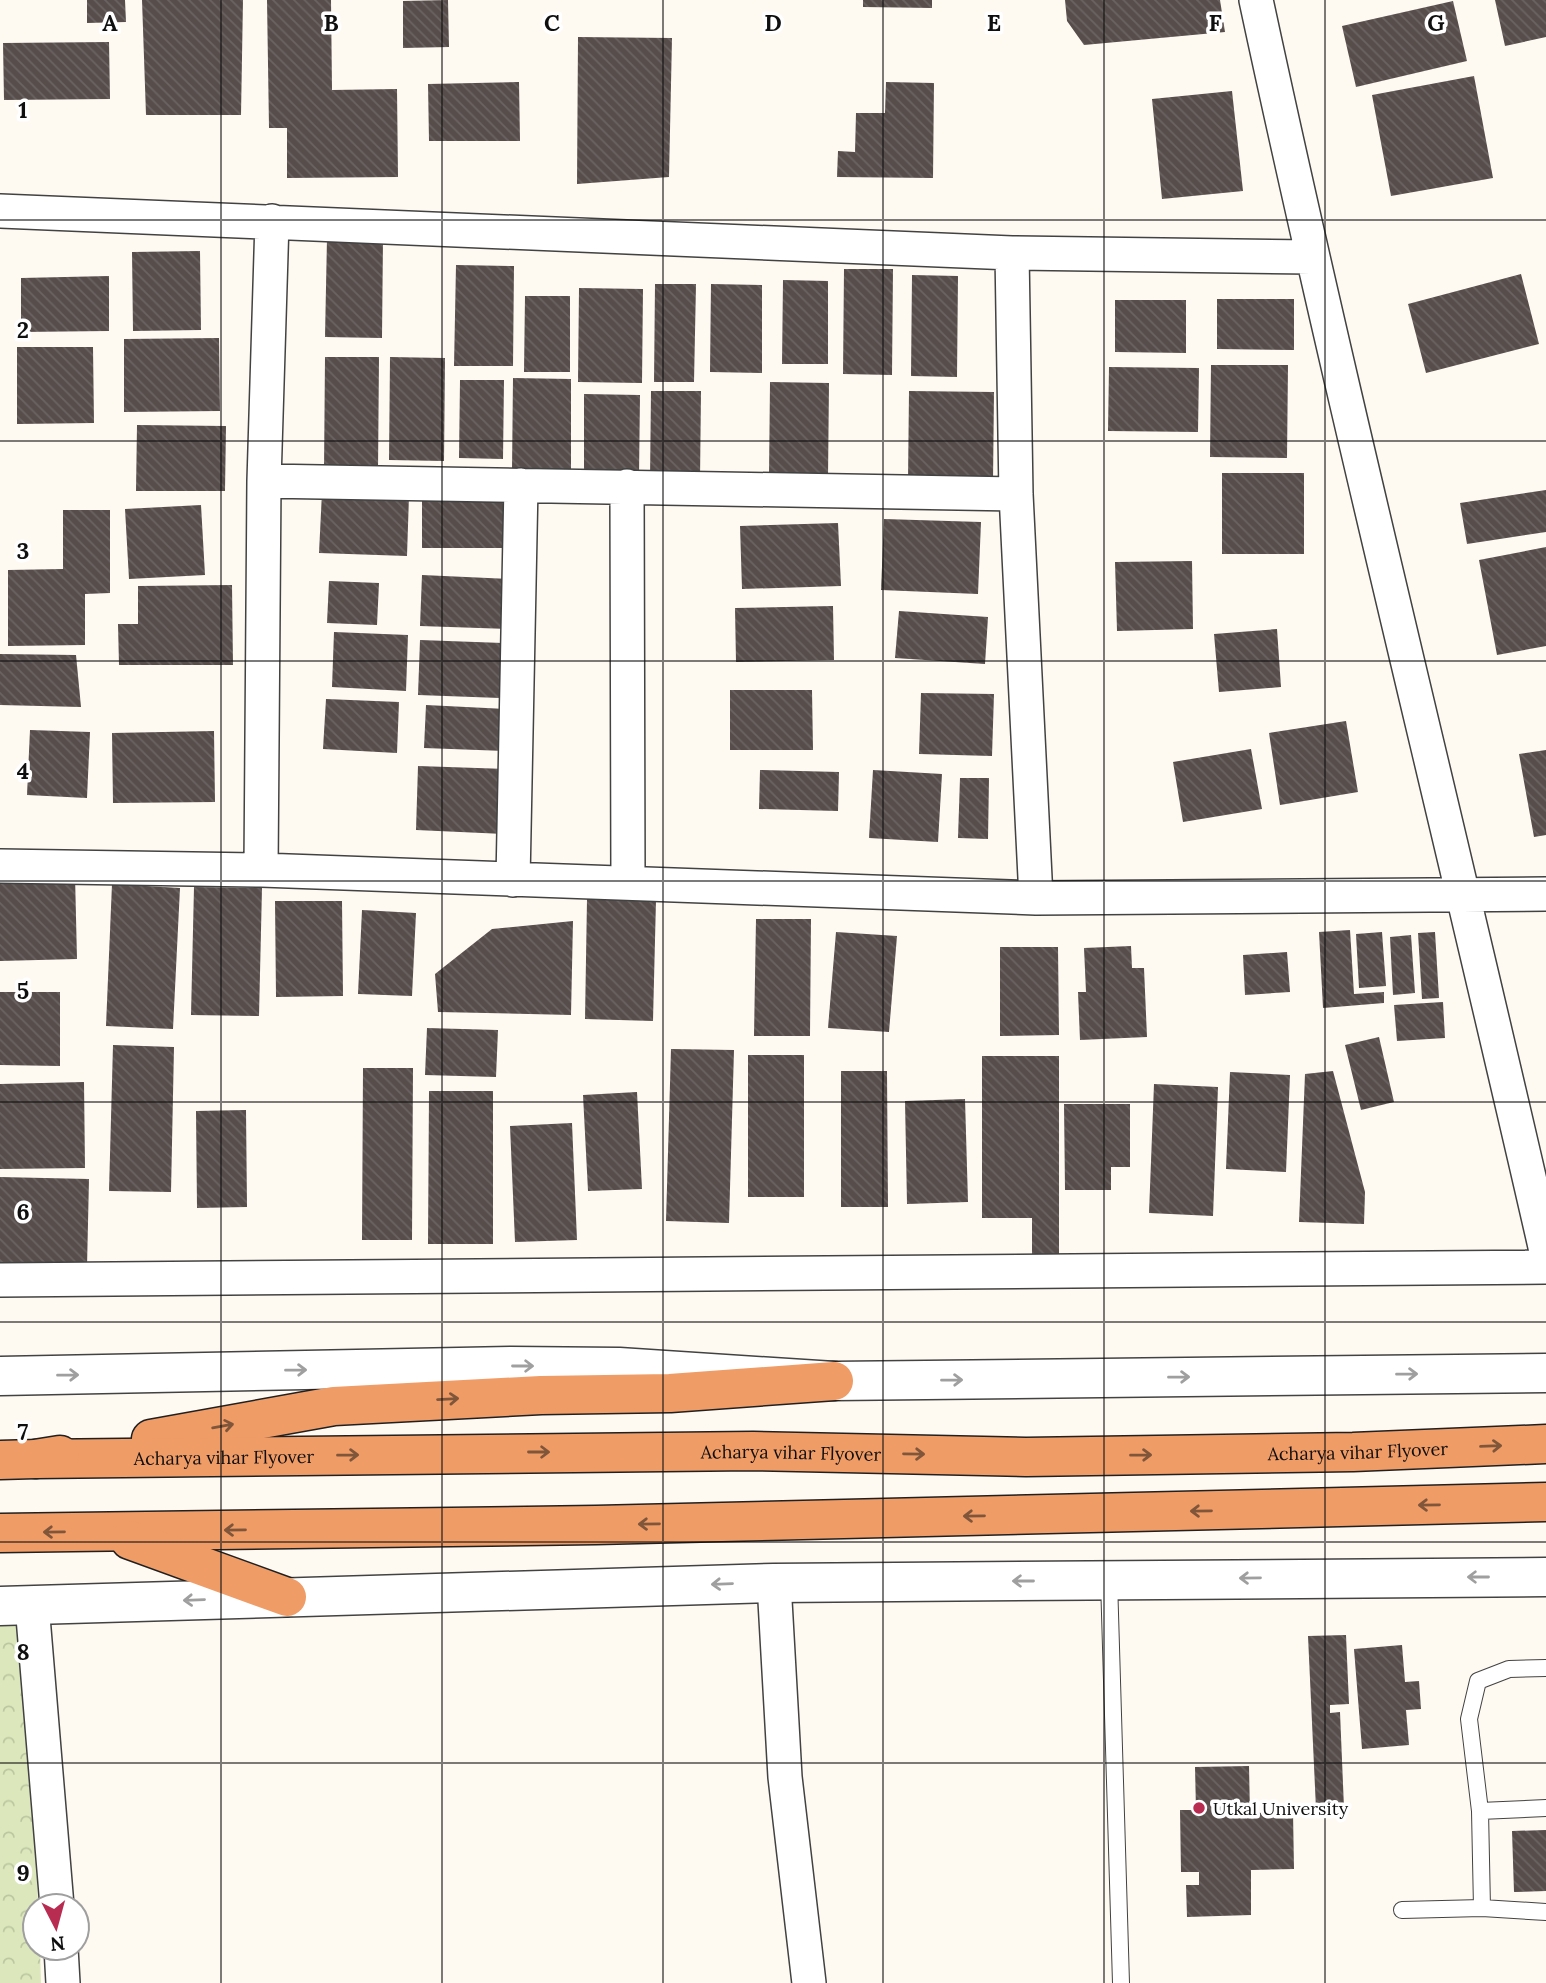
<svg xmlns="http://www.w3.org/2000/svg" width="1546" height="1983" font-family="Lora,serif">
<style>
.park{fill:url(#park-crowns)}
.building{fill:url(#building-back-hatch)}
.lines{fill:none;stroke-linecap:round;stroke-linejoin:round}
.service-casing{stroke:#424242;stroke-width:18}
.minor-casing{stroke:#424242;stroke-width:36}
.tertiary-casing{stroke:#424242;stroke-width:41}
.trunk-casing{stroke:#202020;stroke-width:41}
.service{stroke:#fff;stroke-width:16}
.minor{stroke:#fff;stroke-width:33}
.tertiary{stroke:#fff;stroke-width:38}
.trunk{stroke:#f09c67;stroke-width:38}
.oneway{stroke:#9f9f9f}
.oneway2{stroke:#80563b}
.grid{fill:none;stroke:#0f0f0f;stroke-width:2;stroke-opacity:0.55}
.poi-dot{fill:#b92c51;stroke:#fff;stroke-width:2.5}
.labels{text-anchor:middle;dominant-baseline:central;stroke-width:7;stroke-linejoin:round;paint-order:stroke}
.street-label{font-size:18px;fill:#0f0f0f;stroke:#fff}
.poi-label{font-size:18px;fill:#0f0f0f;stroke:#fff;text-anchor:start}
.grid-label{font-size:23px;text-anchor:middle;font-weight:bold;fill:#0f0f0f;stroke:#fff;stroke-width:7;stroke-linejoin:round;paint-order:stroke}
</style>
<defs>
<pattern id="park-crowns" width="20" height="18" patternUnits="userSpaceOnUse" patternTransform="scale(1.75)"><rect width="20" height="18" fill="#dce8bc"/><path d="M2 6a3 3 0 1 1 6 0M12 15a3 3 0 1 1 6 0" fill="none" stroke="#bcc6a0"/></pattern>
<pattern id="building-back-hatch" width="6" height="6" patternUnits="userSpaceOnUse" patternTransform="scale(1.75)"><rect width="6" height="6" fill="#574e4c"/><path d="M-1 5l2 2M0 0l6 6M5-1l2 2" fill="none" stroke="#6a6361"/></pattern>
</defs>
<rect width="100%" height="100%" fill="#fef9f1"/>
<path class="park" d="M27,1611l11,295h-3v42h5l1,35h-41v-371z"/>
<path class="building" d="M87,0h38l1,22 -39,1z
M142,0h101l-2,115h-95z
M267,0h64l1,90 65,-1 1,88 -111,1v-50h-18z
M448,0l1,47 -46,1v-47z
M863,0h69v8l-69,-1z
M1065,0h155l5,32 -141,13 -17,-24z
M1495,0h51v37l-41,9z
M1453,1l14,60 -111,26 -14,-61z
M578,37l94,1 -3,139 -92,7z
M109,42l1,57 -106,1 -1,-57z
M1474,76l19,102 -102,18 -19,-101z
M519,82l1,59h-91l-1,-57z
M886,82l48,1 -1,95 -96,-1 1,-26 17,1 1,-39h29z
M1232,91l11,100 -81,8 -10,-100z
M327,238l56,1 -1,99 -57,-1z
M200,251l1,79 -68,1 -1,-79z
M456,265l58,1 -1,100h-59z
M844,269h49l-1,106 -49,-1z
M1521,274l18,70 -113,29 -18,-69z
M912,275l46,1 -1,101 -46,-1z
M109,276v55l-88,1v-54z
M783,280l45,1v83h-46z
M655,284h41l-2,98h-40z
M711,284l51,1v88l-52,-1z
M579,288l64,1 -1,94 -64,-1z
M525,296h45v76h-46z
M1217,299h77v51l-77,-1z
M1115,300h71v53l-71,-1z
M219,338l1,73 -96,1v-73z
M17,347h76l1,76 -77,1z
M325,357h54l-1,113h-54z
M390,357l55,1 -1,103 -55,-1z
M1211,365h77l-1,93 -77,-1z
M1109,367l90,1 -1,64 -90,-1z
M513,378l58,1v92l-59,-1z
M460,380h44l-1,79 -44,-1z
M770,382l59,1 -1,94 -59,-1z
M651,391h50l-1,89h-50z
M909,391l85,1 -1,89h-85z
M584,394l56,1 -1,81 -55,-1z
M137,425l89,1 -1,65h-89z
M1222,473h82v81h-82z
M1546,490v42l-79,12 -7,-41z
M322,492l87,4 -2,60 -88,-3z
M422,495h86v53h-86z
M201,505l4,70 -76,4 -4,-70z
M63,510h47v83l-25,1v51l-77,1v-76l55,-1z
M884,519l97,3 -3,72 -97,-4z
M838,523l3,63 -99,3 -2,-63z
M1546,547v99l-49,9 -18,-95z
M1192,561l1,68 -76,2 -2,-69z
M422,575l89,4 -2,50 -89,-3z
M329,581l50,2 -2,42 -50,-2z
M232,585l1,80h-114l-1,-41h20v-38z
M833,606l1,54 -98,2 -1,-54z
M899,611l89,6 -3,47 -90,-6z
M1277,629l4,58 -62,5 -5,-58z
M334,632l74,3 -2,56 -74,-4z
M420,640l83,3 -3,55 -82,-3z
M0,654l76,1 5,52 -81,-2z
M730,690h82l1,60h-83z
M921,693l73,1 -2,62 -73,-2z
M326,699l73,3 -2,51 -74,-4z
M426,705l80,4 -1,42 -81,-3z
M1346,721l12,71 -78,13 -11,-72z
M30,730l60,2 -3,66 -60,-3z
M214,731l1,71 -102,1 -1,-70z
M1251,749l11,60 -79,13 -10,-60z
M1546,750v85l-12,2 -15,-83z
M418,766l89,3 -3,65 -88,-4z
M760,770l79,2 -1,39 -79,-2z
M873,770l69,4 -4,68 -69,-4z
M960,778h29l-1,61 -30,-1z
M75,875l2,84 -77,2v-83z
M112,884l68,4 -7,141 -67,-3z
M194,887l68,1 -3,128 -68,-1z
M587,899l69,1 -3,121 -68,-2z
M275,901h67l1,95 -67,1z
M362,910l54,3 -4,83 -54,-2z
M756,919h55l-1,117h-56z
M573,921l-2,94 -133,-3 -3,-38 57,-45z
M1350,930l4,64 30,-2v11l-61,5 -4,-76z
M836,932l61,4 -8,96 -61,-4z
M1382,932l4,54 -27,2 -3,-54z
M1435,932l4,66 -17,1 -4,-66z
M1411,935l4,58 -22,2 -3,-58z
M1131,946l1,22h12l3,69 -67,3 -2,-48h8l-2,-44z
M1000,947h58l1,88 -59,1z
M1287,952l3,40 -45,3 -2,-40z
M0,992h60v74l-60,-1z
M1443,1002l2,36 -48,3 -3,-36z
M427,1028l71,2 -2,47 -71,-2z
M1379,1037l15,65 -33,8 -16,-65z
M113,1045l61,2 -3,145 -62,-1z
M671,1049l63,1 -5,173 -63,-2z
M748,1055h56v142h-56z
M982,1056h77v206h-27v-44h-50z
M363,1068h50l-1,172h-50z
M841,1071h46l1,136h-47z
M1333,1071l32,121 -1,32 -65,-2 6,-148z
M1230,1072l60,3 -4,97 -60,-3z
M84,1082l1,86 -85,1v-85z
M1154,1084l64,3 -5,129 -64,-3z
M429,1091h64v153h-65z
M637,1092l5,97 -54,2 -5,-96z
M965,1099l3,103 -61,2 -2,-103z
M1064,1104h66v63h-19v23h-46z
M246,1110l1,97 -50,1 -1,-97z
M572,1123l5,117 -62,2 -5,-116z
M0,1177l89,2 -2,88 -87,-1z
M1346,1635l3,69 -19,1v8l10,-1 4,96 -28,1 -8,-173z
M1402,1645l3,37 14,-1 2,28 -15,1 3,35 -47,4 -8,-100z
M1249,1766l1,47 43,-1 1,57 -43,1v45l-64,2 -1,-32h13v-13h-18l-1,-62h16l-1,-43z
M1546,1830v61l-32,1 -2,-61z"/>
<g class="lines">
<g class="service-casing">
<path id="service" d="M1109,1580l12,403
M1480,1811l66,-3
M1482,1908l-2,-97 -11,-92 9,-38 31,-12 37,-1
M1402,1910l80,-2 64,4"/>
</g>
<g class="minor-casing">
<path id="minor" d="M1256,0c90,419 195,834 290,1251
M0,211l1012,42 299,4
M1012,253l4,241 20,404
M264,481l752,13
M627,486l1,397
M0,866l261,4 775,28 510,-4
M261,870l3,-389 8,-260
M513,880l8,-395
M0,1280l1546,-13
M774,1583l11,194 24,206
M32,1605l25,301
M61,1948l2,35"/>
</g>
<g class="tertiary-casing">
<path id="tertiary" d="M0,1376l511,-10 108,1 215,14 712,-8
M0,1606l774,-23 772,-6"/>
</g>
<g class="trunk-casing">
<g id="trunk">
<path d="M151,1439l183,-33 207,-11 129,-2 164,-12"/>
<path id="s1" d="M35,1459l718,-8 273,6 327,-5 193,-8"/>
<path d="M0,1460l35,-1 25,-4"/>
<path d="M0,1533l596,-8 950,-23"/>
<path d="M130,1540l157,57"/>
</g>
</g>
<use href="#service" class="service"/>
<use href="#minor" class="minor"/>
<use href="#tertiary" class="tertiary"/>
<use href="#trunk" class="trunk"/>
</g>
<defs><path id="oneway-shaft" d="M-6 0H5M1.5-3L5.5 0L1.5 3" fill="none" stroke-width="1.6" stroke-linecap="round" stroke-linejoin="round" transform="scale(1.75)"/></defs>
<g class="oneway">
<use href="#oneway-shaft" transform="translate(523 1366)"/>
<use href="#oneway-shaft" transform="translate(296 1370) rotate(-1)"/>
<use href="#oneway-shaft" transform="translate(1407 1374) rotate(-1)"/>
<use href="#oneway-shaft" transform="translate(68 1375) rotate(-1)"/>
<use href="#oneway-shaft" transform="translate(1179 1377) rotate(-1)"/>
<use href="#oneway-shaft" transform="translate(952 1380) rotate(-1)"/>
<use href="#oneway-shaft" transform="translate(1478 1577) rotate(180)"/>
<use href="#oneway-shaft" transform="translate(1250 1578) rotate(179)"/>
<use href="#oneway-shaft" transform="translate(1023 1581) rotate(180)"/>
<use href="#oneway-shaft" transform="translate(722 1584) rotate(178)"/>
<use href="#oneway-shaft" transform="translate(194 1600) rotate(178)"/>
</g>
<g class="oneway2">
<use href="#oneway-shaft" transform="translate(448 1399) rotate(-3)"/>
<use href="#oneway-shaft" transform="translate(223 1426) rotate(-10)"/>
<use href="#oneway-shaft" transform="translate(1491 1446) rotate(-2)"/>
<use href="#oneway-shaft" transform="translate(539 1452)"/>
<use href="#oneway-shaft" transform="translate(914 1454) rotate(1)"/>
<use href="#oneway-shaft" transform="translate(348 1455) rotate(-1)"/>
<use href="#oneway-shaft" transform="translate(1141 1455) rotate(-1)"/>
<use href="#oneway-shaft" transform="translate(1429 1505) rotate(179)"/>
<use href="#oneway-shaft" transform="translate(1201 1511) rotate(179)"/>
<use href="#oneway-shaft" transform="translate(974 1516) rotate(179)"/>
<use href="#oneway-shaft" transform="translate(649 1524) rotate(179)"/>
<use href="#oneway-shaft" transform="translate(235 1530) rotate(179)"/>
<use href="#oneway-shaft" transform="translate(54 1532) rotate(179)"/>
</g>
<path class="grid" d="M221,0v1983M442,0v1983M663,0v1983M883,0v1983M1104,0v1983M1325,0v1983M0,220h1546M0,441h1546M0,661h1546M0,881h1546M0,1102h1546M0,1322h1546M0,1542h1546M0,1763h1546"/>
<circle class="poi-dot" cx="1199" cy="1808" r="7"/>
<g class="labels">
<g class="street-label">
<text stroke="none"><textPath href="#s1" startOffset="1323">Acharya vihar Flyover</textPath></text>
<text stroke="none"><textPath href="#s1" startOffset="756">Acharya vihar Flyover</textPath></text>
<text stroke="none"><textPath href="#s1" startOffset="189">Acharya vihar Flyover</textPath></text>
</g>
<g class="poi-label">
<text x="1213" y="1808">Utkal University</text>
</g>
</g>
<g class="grid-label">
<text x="110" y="31">A</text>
<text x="331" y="31">B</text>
<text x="552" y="31">C</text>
<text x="773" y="31">D</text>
<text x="994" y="31">E</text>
<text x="1215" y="31">F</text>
<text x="1436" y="31">G</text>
<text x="23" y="118">1</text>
<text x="23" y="338">2</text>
<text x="23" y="559">3</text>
<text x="23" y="779">4</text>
<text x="23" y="999">5</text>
<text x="23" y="1220">6</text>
<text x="23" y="1440">7</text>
<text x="23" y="1660">8</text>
<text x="23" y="1881">9</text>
</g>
<g transform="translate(56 1927) rotate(174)"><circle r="33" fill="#ffffff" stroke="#9f9f9f" stroke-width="2"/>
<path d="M0-5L12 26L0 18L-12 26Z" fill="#b92c51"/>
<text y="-10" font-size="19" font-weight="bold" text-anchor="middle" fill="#0f0f0f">N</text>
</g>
</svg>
